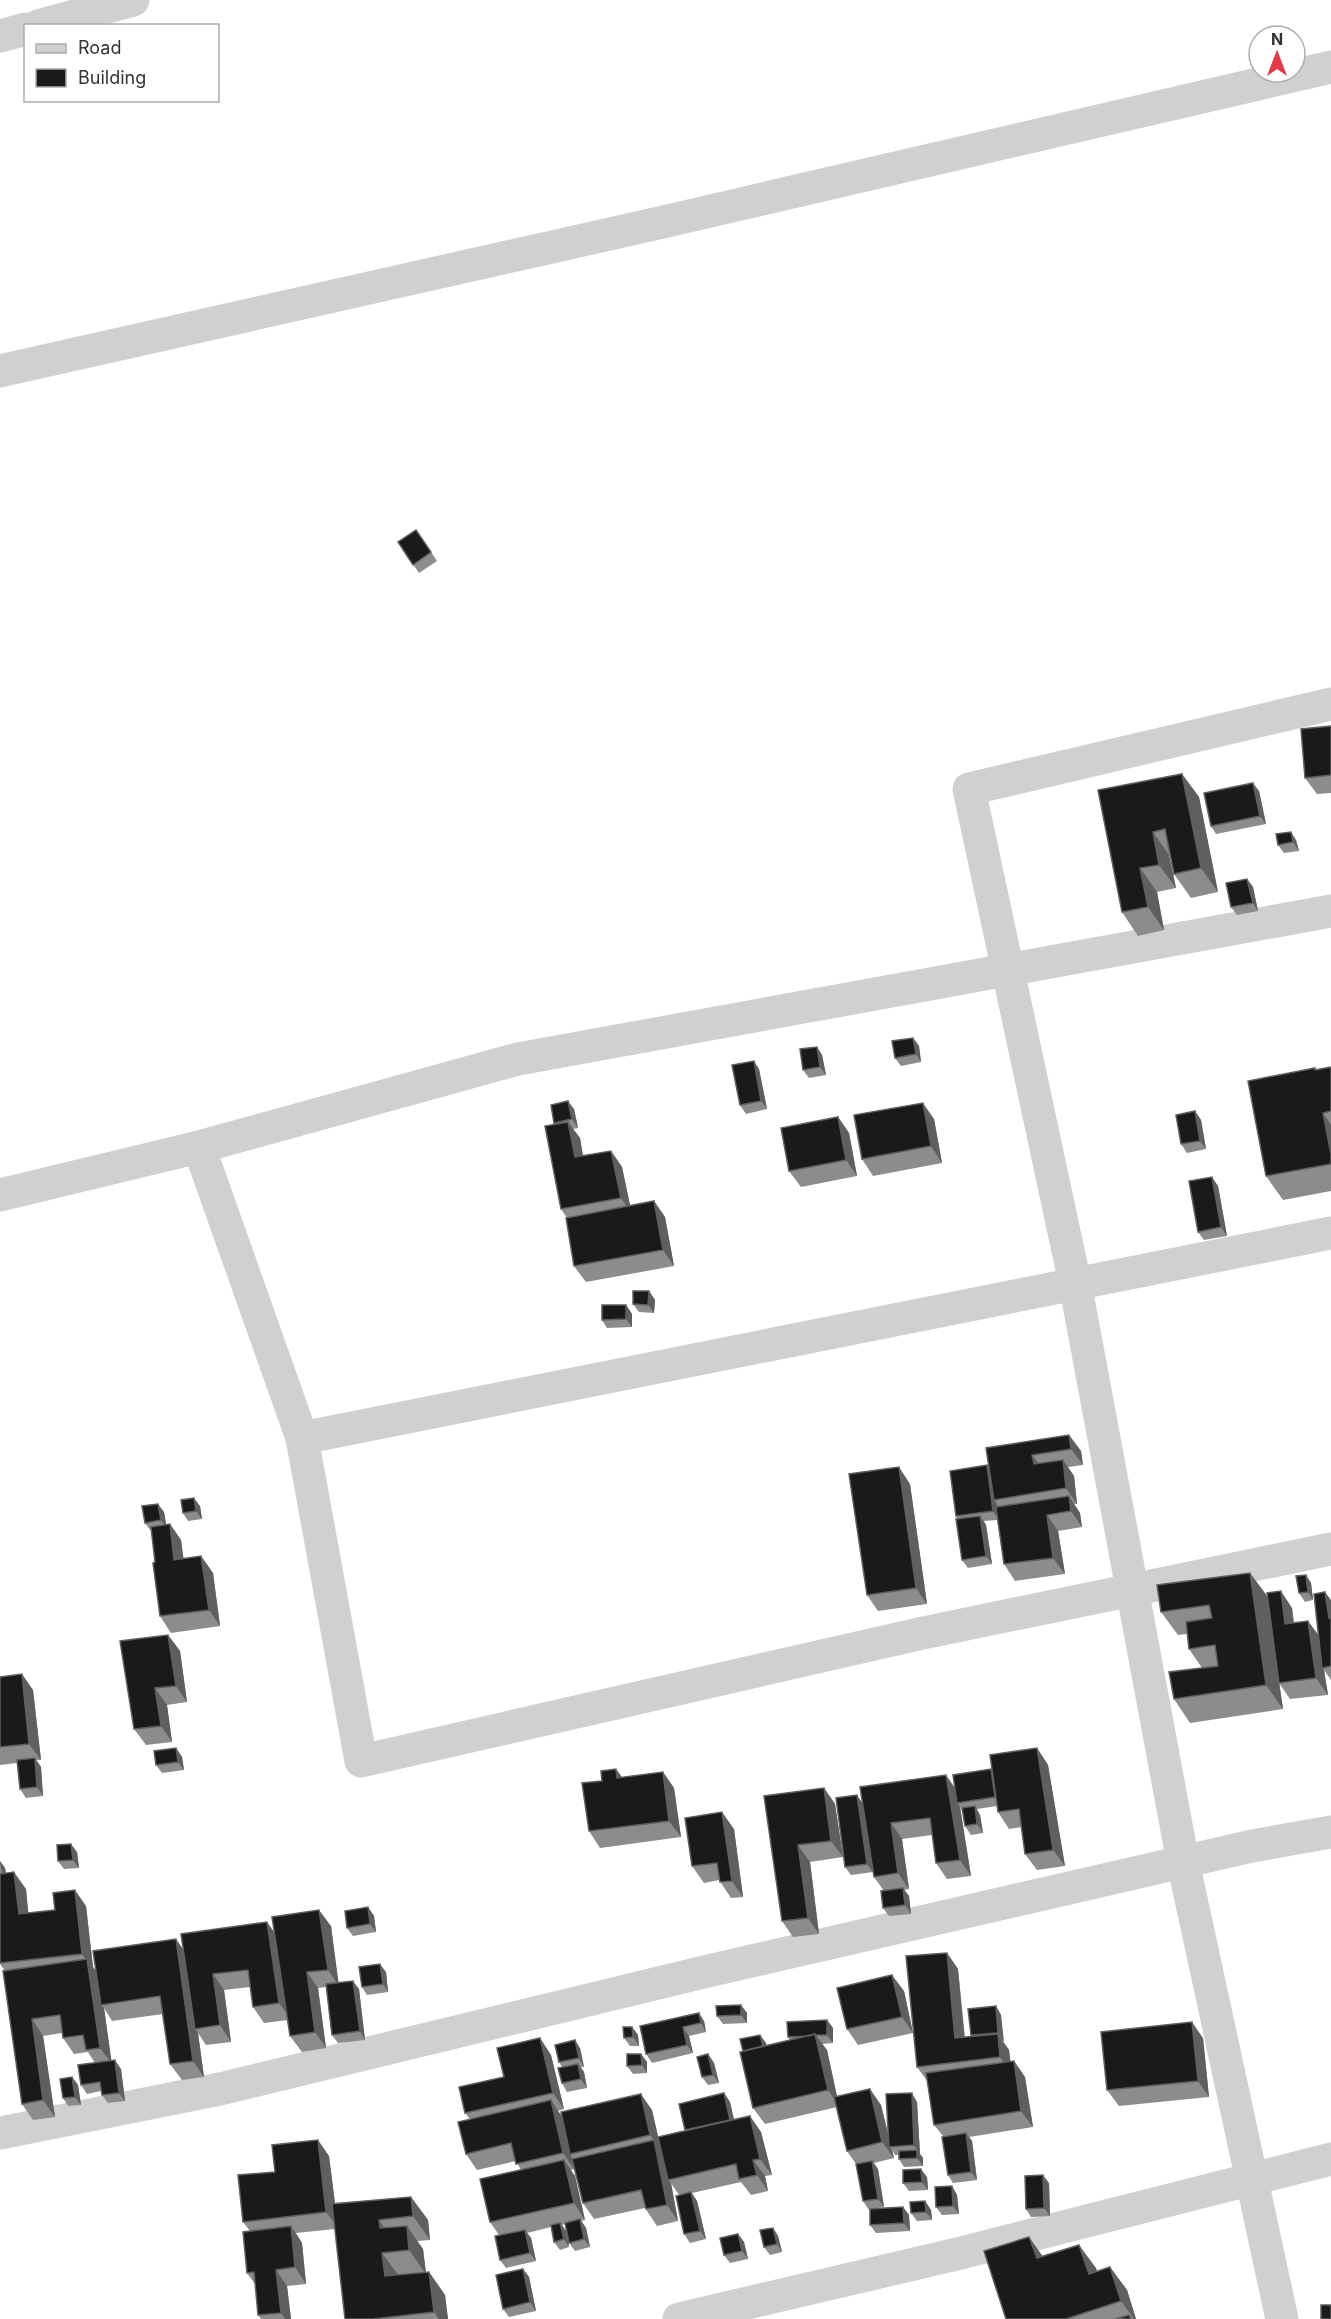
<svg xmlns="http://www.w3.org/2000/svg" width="1331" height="2319" font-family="Inter,sans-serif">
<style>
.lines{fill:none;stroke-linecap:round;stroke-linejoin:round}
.minor{stroke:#d0d0d0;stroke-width:33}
.wall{fill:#8c8c8c}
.shaded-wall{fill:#5f5f5f}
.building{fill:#1a1a1a;stroke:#5f5f5f;stroke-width:1.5}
</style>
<rect width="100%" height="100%" fill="#fff"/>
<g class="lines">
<path class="minor" d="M38,26l95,-26
M0,36l26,-7
M0,371l663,-149 668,-155
M199,1147l103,291 1029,-205
M0,1195l199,-48 319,-88 813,-148
M302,1438l59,323 562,-128 408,-84
M0,2133l220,-44 488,-118 544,-125 79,-14
M679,2319l282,-66 370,-94
M1282,2319l-99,-457 -108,-579 -106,-494 362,-85"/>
</g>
<path class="wall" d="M416,530l21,31 -18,12 -21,-31z
M1331,726v67l-14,1 -12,-16z
M1182,774l17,23 19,95 -27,6 -17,-24 -4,-19h-1l7,33 -19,4 7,38 -26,6 -16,-24 -24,-122z
M1259,791l7,33 -50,10 -5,-8z
M1296,840l3,11 -15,2 -6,-8z
M1247,879l6,8 5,24 -21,4 -6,-8z
M913,1038l6,8 2,16 -20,4 -6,-8z
M817,1047l5,8 4,20 -17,3 -6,-8z
M1331,1067v124l-48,9 -17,-24 49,-108 1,2z
M759,1069l8,40 -21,5 -6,-9z
M574,1109l4,19 -5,1 7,9 3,18 28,-5 11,16 8,39 24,-5 11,16 9,49 -88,16 -12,-16 -7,-48 -6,-9 -6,-85 -1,-1z
M1195,1111l6,9 5,29 -19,4 -6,-9z
M838,1117l11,16 8,43 -56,11 -12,-16z
M934,1119l8,44 -69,13 -11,-17z
M1218,1186l9,50 -23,4 -6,-8z
M649,1291l6,9 -1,13 -15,-1 -6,-8z
M626,1305l6,9v13l-25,1 -5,-8z
M1069,1435l12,16 2,14 -15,2 6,9 3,28h-3l6,9 2,14 -24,4 7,43 -50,7 -11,-17 -7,-44 -13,1 2,4 6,39 -24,4 -6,-8 -5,-41 -1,-3 31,-51 2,3z
M910,1484l17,120 -49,7 -11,-16z
M200,1506l2,13 -14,2 -5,-8z
M164,1512l2,12h4l11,16 2,19 18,-3 12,17 7,53 -49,7 -11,-17 -5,-54 -4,-31 -6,-8z
M1250,1573l17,23 9,64 16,-52 2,15 25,13 12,-36v80l-7,-10 4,25 -38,4 -11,-16 4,26 -93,14 -16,-24 28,-31 -13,-19 -2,-15 -9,1 -17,-23z
M1306,1575l5,8 2,17 -8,2 -6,-9z
M168,1635l12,16 7,51 -20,3 5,37 -26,3 -12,-16z
M0,1677l33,13 8,70h-5l5,7 2,29 -17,2 -6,-9 -3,-26 -17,2z
M176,1748l6,9 2,13 -22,3 -6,-8z
M1037,1748l11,17 17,101 -28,4 -12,-16 -3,-27 -13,2 -11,-17 -1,-6 -20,3 3,6 3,18 -12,2 -6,-9 -2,-15 -3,-4 11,69 -24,3 -11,-16 -4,-28 -30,4 7,50 -5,1 5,6 2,18 -22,2 -6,-8 1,-17 -10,-14 -7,-47 6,42 -22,3 -6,-8 17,-64 93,-16 37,-16z
M616,1769l6,8 41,-5 11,16 7,49 -81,11 -11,-17 13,-50z
M824,1788l11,16 8,53 -33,5 9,72 -26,3 -11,-16 -18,-125z
M734,1829l9,68 -12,1 -12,-18 -15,3 -12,-17z
M77,1852l2,16 -15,1 -6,-8z
M0,1861l5,7 1,5 20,16 2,24 58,-7 7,61 3,4 80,-32 7,11 84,-28 7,11 57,-7 7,57 21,6 6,51 -27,3 -6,-8 -6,-48 -8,1 8,60 -24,4 -12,-16 -2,-16 -24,3 -11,-16 -3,-20 -26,3 7,52 -25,3 -8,-12 6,44 -22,3 -12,-16 -7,-50 -51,7 -8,-13 7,53 10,8 4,32 -17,2 -6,-8 -1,-4 -14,3 -6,-9 14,-22 -7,-11 -14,2 -11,-16 -1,-5 -19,3 12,81 -22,3 -11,-16 -17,-133 -5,-7z
M368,1907l6,9 2,16 -23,4 -6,-8z
M947,1953l11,16 7,68h6v-2l25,-29 5,9 2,27 6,8 1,11h4l11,16 8,50 -64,10 3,4 5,39 -24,3 -5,-8 -5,-39 -9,-11 -6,-43 -11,-15z
M386,1972l2,20 -21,3 -5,-8z
M904,1991l9,42 -55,12 -11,-16z
M741,2005l6,8v10l-24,1 -6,-8z
M827,2020l6,8v15l-11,1 5,6 10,46 44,9 8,32 28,-35 3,52 3,4v8l-19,1 -5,-8v-4h-4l-3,-5 2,8 -20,5 4,6 6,38 -8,1 27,-1 6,8 1,16 -34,2 -6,-8v-16l-1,1 -6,-9 -7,-37 -9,-13 -10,-44 -72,17 -12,-16 -10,-57 17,-16 7,10 23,-5 -2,-3z
M704,2021l2,11 -17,4 4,17 -41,10 -6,-9 -6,-28z
M632,2027l6,8 1,11h-9l-6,-8z
M540,2038l11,17 13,54 -6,2 4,5 90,-6 6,27 27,-7 39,-37 6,9 4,17 27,13 11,43 -7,1 3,15 -17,4 -10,-13 -49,11 5,8 9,38 -16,4 -6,-9 -5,-39 -8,-12 7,38 -21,5 -12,-18 -51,11 -11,-16 -9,-34 -4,1 5,6 10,44 -4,1 5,7 4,19 -15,4 -6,-8 -4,-19 -3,1 4,6 3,16 -9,3 -6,-8 -3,-15 -24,6 4,5 5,23 -30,7 -6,-8 -1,-25 -9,-13 31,-52 -5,-9 -39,9 -11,-16 4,-35 -5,-6 39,-36z
M1203,2038l6,59 -90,9 -12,-16z
M580,2048l4,19h-3l3,5 3,16 -20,4 -5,-9v-16l-3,-5z
M641,2054l6,8v11l-14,1 -6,-8z
M708,2054l6,9 5,20 -11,2 -6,-8z
M72,2077l6,8 3,20 -13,1 -5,-8z
M329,2156l6,47 76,-6 17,23 2,20 -13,1 6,8 3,23h3l16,23 3,24h-103l-10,-90 -39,4 6,10 4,41 -19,2 4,33h-30l-3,-4 -3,-31 -8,-11 3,-42 -7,-9 32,-50z
M927,2177l1,13 -19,1 -6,-8z
M1049,2183l1,33 -19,1 -5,-8z
M952,2186l5,9 2,19 -17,1 -6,-8z
M925,2201l6,9 1,10 -15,1 -6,-8z
M773,2228l5,8 4,16 -12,3 -6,-8z
M738,2234l6,8 4,17 -18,4 -6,-8z
M1029,2237l13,19 54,12 1,4 13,-5 17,23 9,29h-130z
M523,2269l6,8 7,34 -27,6 -6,-8z"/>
<path class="shaded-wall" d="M1182,774l17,23 19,95 -17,-24z
M1253,783l6,8 7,33 -6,-8z
M1153,832l16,23 7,33 -17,-23z
M1291,832l5,8 3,11 -6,-9z
M1140,868l17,24 7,38 -16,-23z
M1247,879l6,8 5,24 -5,-8z
M913,1038l6,8 2,16 -5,-8z
M817,1047l5,8 4,20 -6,-8z
M754,1061l5,8 8,40 -6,-8z
M568,1101l6,8 4,19 -6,-9z
M923,1103l11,16 8,44 -11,-17z
M1195,1111l6,9 5,29 -6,-8z
M1323,1113l8,12v29z
M838,1117l11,16 8,43 -11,-16z
M568,1122l12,16 6,36 -11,-17z
M611,1151l11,16 10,47 -11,-16z
M1212,1177l6,9 9,50 -6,-9z
M654,1201l11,16 9,49 -11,-16z
M649,1291l6,9 -1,13 -6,-8z
M626,1305l6,9v13l-6,-8z
M1069,1435l12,16 2,14 -12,-16z
M1032,1455l12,16 -10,-7z
M1063,1460l11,16 3,28 -11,-16z
M987,1465l6,8 1,27 3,4 2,15 -6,-8z
M899,1467l11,17 17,120 -11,-16z
M1069,1496l11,17 2,14 -11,-16z
M194,1498l6,8 2,13 -6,-8z
M158,1504l6,8 3,17 -6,-9z
M1047,1515l11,16 7,43 -12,-16z
M980,1516l6,9 6,39 -6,-8z
M170,1524l11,16 5,36 -12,-16z
M201,1556l12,17 7,53 -11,-16z
M1250,1573l17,23 16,113 -17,-24z
M1306,1575l5,8 2,17 -5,-8z
M1281,1591l11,17 4,33 -11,-17z
M1325,1592l6,8v21l-2,-3z
M1308,1621l12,16 2,31 2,2 4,25 -12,-17z
M168,1635l12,16 7,51 -11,-16z
M22,1674l11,16 8,70 -12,-16z
M155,1688l12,17 5,37 -11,-16z
M176,1748l6,9 2,13 -6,-8z
M1037,1748l11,17 17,101 -12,-16z
M35,1758l6,9 2,29 -6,-9z
M616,1769l11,16 -10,-7z
M663,1772l11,16 7,49 -12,-16z
M946,1775l11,16v12l3,4 11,69 -11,-16z
M824,1788l11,16 8,53 -12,-16z
M857,1795l6,9 10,68 -6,-8z
M975,1806l5,9 3,18 -6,-9z
M722,1812l12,17 9,68 -11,-16z
M891,1823l11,16 7,50 -11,-16z
M71,1844l6,8 2,16 -6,-8z
M798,1845l12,17 9,72 -11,-16z
M0,1861l5,7 2,14 -5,-8z
M14,1872l12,17 4,41 -11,-16z
M903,1888l6,8 2,18 -6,-9z
M75,1890l11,16 7,61 6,8 2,30 3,3 8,56 -12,-16 -12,-85 -6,-9z
M368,1907l6,9 2,16 -6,-8z
M319,1910l12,16 8,60 -11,-16z
M267,1922l12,17 12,80 -12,-16z
M176,1939l11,16 8,74 3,4 6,44 -11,-16z
M947,1953l11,16 8,86 -11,-17z
M380,1964l6,8 2,20 -5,-8z
M307,1972l11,16 8,60 -11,-16z
M213,1974l11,16 7,52 -11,-17z
M892,1975l12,16 9,42 -11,-16z
M353,1981l6,8 6,51 -5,-9z
M741,2005l6,8v10l-6,-8z
M996,2006l5,9 3,27 -6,-9z
M699,2013l5,8 2,11 -5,-9z
M32,2019l11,17 12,81 -12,-17z
M827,2020l6,8v15l-6,-8z
M1192,2022l11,16 6,59 -11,-16z
M632,2027l6,8 1,11 -6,-9z
M683,2027l6,9 4,17 -6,-8z
M815,2034l12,16 12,56 -11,-16z
M998,2034l11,16 3,23 -12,-16z
M760,2035l6,8 4,13 -6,-8z
M540,2038l11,17 13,54 -11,-16z
M575,2040l5,8 4,19 -5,-9z
M641,2054l6,8v11l-5,-8z
M708,2054l6,9 5,20 -6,-8z
M115,2060l6,9 4,32 -6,-8z
M1014,2061l11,16 8,50 -12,-16z
M578,2064l6,8 3,16 -6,-9z
M72,2077l6,8 3,20 -6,-8z
M870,2089l11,16 10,42h-2l3,3 2,8 -12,-16z
M724,2093l6,9 6,28 -5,-8z
M912,2093l5,9 3,52 -6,-9z
M641,2094l11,16 16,70 3,3 7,38 -11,-16 -13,-65 -4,-5z
M551,2100l11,17 12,52 -11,-16z
M750,2116l11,16 11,43 -12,-16z
M966,2133l6,8 5,39 -6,-8z
M318,2140l11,16 9,72 -12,-16z
M917,2150l6,8v8l-6,-8z
M564,2160l11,16 10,44 -11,-17z
M753,2160l12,16 3,15 -11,-16z
M872,2161l6,8 6,38 -6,-8z
M921,2169l6,8 1,13 -6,-8z
M1043,2175l6,8 1,33 -6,-8z
M952,2186l5,9 2,19 -6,-8z
M691,2192l6,9 9,38 -6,-8z
M411,2197l17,23 2,20 -17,-24z
M925,2201l6,9 1,10 -6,-8z
M903,2207l6,8 1,16 -6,-8z
M580,2219l6,9 4,19 -6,-8z
M379,2220l16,24 2,8 -17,-24z
M560,2223l6,8 3,16 -5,-8z
M291,2226l11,17 4,41 -11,-17z
M407,2226l16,23 3,25 -17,-24z
M773,2228l5,8 4,16 -5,-8z
M525,2230l6,8 5,23 -6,-8z
M738,2234l6,8 4,17 -6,-8z
M1029,2237l17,24 -9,-3z
M1079,2245l17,23 9,30 -16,-24z
M382,2253l17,23h-14z
M1110,2267l17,23 9,29h-2l-13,-18z
M523,2269l6,8 7,34 -6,-9z
M276,2270l11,16 4,33h-6l-4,-6z
M429,2272l16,23 3,24h-9l-5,-7z"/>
<path class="building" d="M416,530l15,22 -18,13 -15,-23z
M1331,726v49l-26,3 -4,-49z
M1182,774l19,94 -27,6 -9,-45 -12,3 6,33 -19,3 8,39 -26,5 -24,-122z
M1253,783l7,33 -49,10 -7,-33z
M1291,832l2,10 -15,3 -2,-11z
M1247,879l6,24 -22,4 -5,-24z
M913,1038l3,16 -21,4 -3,-17z
M817,1047l3,20 -17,3 -3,-21z
M754,1061l7,40 -21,4 -8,-40z
M1331,1067v44l-8,2 8,41v10l-65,12 -18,-95 67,-13v2z
M568,1101l4,18 -18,4 -3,-18z
M923,1103l8,43 -69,13 -8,-44z
M1195,1111l5,30 -19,3 -5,-29z
M838,1117l8,43 -57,11 -8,-43z
M568,1122l7,35 36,-6 10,47 -60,11 -16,-83z
M1212,1177l9,50 -23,5 -9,-51z
M654,1201l9,49 -89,16 -8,-48z
M633,1291h16l-1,14 -15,-1z
M602,1305h24v14l-24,1z
M1069,1435l2,14 -39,6 2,9 29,-4 3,28 -72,12 -8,-52z
M987,1465l6,46 -37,5 -6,-45z
M899,1467l17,121 -49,7 -18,-121z
M1069,1496l2,15 -24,4 6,43 -49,6 -8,-57z
M194,1498l2,13 -13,2 -2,-13z
M158,1504l3,16 -16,3 -3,-17z
M980,1516l6,40 -24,4 -6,-41z
M170,1524l4,36 27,-4 8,54 -49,6 -7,-53 2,-1 -4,-35z
M1250,1573l16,112 -92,14 -5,-27 49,-6 -3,-21 -26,4 -3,-27 26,-4 -3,-13 -48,7 -4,-27z
M1306,1575l2,17 -9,1 -3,-17z
M1281,1591l4,33 23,-3 8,57 -37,5 -12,-90z
M1325,1592l4,26 2,-1v49l-9,2 -8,-74z
M168,1635l8,51 -21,2 6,38 -27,3 -14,-88z
M22,1674l7,70 -29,3v-70z
M176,1748l2,14 -22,3 -2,-14z
M1037,1748l16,102 -28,4 -6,-45 -21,3 -8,-57z
M35,1758l2,29 -17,2 -3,-29z
M616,1769l1,9 46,-6 6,49 -80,10 -7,-48 20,-2 -1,-10z
M991,1769l4,28 -38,6 -4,-28z
M946,1775l14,85 -24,3 -6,-45 -39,5 7,50 -24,4 -14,-90z
M824,1788l7,53 -33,4 10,73 -26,3 -18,-125z
M857,1795l10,69 -22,3 -9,-69z
M975,1806l2,18 -12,2 -3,-18z
M722,1812l10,69 -12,1 -3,-19 -25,3 -7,-48z
M71,1844l2,16 -15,1 -1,-16z
M14,1872l5,42 36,-4 -2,-17 22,-3 7,64 -82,9v-89z
M903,1888l2,17 -22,3 -2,-17z
M368,1907l2,17 -23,4 -2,-17z
M319,1910l9,60 -21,2 8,60 -25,4 -18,-119z
M267,1922l12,81 -26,4 -5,-37 -35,4 7,51 -25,4 -14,-95z
M176,1939l17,122 -23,3 -10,-68 -59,9 -8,-54z
M947,1953l8,85 43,-4 2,23 -83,10 -11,-111z
M87,1959l13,89 -14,2 -3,-15 -20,3 -3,-23 -28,4 11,81 -21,4 -19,-133z
M380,1964l3,20 -21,3 -3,-20z
M892,1975l10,42 -55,12 -10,-41z
M353,1981l7,50 -28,4 -6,-51z
M741,2005v10l-24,1 -1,-10z
M996,2006l2,27 -27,2 -3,-26z
M699,2013l2,10 -18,4 4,18 -41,9 -6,-28z
M827,2020v15h-12v-1l-6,2 -21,1 -1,-15z
M1192,2022l6,59 -91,9 -6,-58z
M623,2027h9l1,10 -9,1z
M815,2034l13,56 -75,18 -13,-56z
M760,2035l3,11 -20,5 -3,-12z
M540,2038l13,55 -88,20 -6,-26 45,-10 -7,-29z
M575,2040l4,18 -20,4 -4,-17z
M627,2054h14l1,11 -15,1z
M708,2054l5,21 -11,2 -5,-20z
M115,2060l4,33 -17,2 -2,-13 -19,3 -3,-20z
M1014,2061l7,50 -87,14 -8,-52z
M578,2064l3,15 -19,4 -4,-15z
M72,2077l3,20 -12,1 -3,-19z
M870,2089l12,53 -35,9 -13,-54z
M724,2093l6,27 -45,10 -6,-26z
M912,2093l2,52 -25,2 -3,-53z
M641,2094l9,41 -80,19 -9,-42z
M551,2100l12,53 -47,11 -5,-21 -45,11 -8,-32z
M750,2116l10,43 -7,1 4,15 -18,4 -3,-15 -68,16 -10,-43z
M966,2133l5,39 -23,3 -6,-38z
M318,2140l8,72 -83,10 -5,-47 37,-3 -3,-27z
M654,2140l13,65 -21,4 -5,-19 -58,13 -11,-44z
M917,2150v8l-18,1v-8z
M564,2160l10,43 -84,19 -10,-43z
M872,2161l6,38 -15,2 -7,-37z
M921,2169l1,13 -19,1v-13z
M1043,2175l1,33 -18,1 -1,-33z
M952,2186l1,20 -17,1 -1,-20z
M691,2192l9,39 -16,3 -8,-38z
M411,2197l2,19 -34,4 1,8 27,-2 2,24 -27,3 3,23 44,-4 5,40 -61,7h-28l-13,-115z
M925,2201l1,11 -15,1 -1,-11z
M903,2207l1,16 -34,2v-16z
M580,2219l4,20 -15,4 -4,-20z
M560,2223l4,16 -10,3 -3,-17z
M291,2226l4,41 -19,3 5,43 -23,2 -4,-43 -7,1 -4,-41z
M773,2228l4,16 -13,3 -4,-17z
M525,2230l5,23 -30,7 -5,-24z
M738,2234l4,17 -18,4 -4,-17z
M1029,2237l8,21 42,-13 10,29 21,-7 11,34 -55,18h-60l-22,-68z
M523,2269l7,33 -27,7 -7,-34z
M1321,2305h10v14h-10z
M1129,2315l2,4h-15z"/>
<rect x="24" y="24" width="195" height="78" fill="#ffffff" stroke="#adadad" stroke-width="1.5"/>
<rect x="36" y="44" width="30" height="9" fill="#d0d0d0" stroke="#adadad" stroke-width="1.5"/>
<text x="78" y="54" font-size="18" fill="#333333">Road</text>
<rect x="36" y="69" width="30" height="18" fill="#1a1a1a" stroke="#adadad" stroke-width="1.5"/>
<text x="78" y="84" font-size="18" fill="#333333">Building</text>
<g transform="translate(1277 54)"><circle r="28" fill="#ffffff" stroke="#adadad" stroke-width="1.5"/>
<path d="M0-4.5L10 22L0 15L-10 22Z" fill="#e63946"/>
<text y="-9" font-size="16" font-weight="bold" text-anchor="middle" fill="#333333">N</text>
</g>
</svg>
